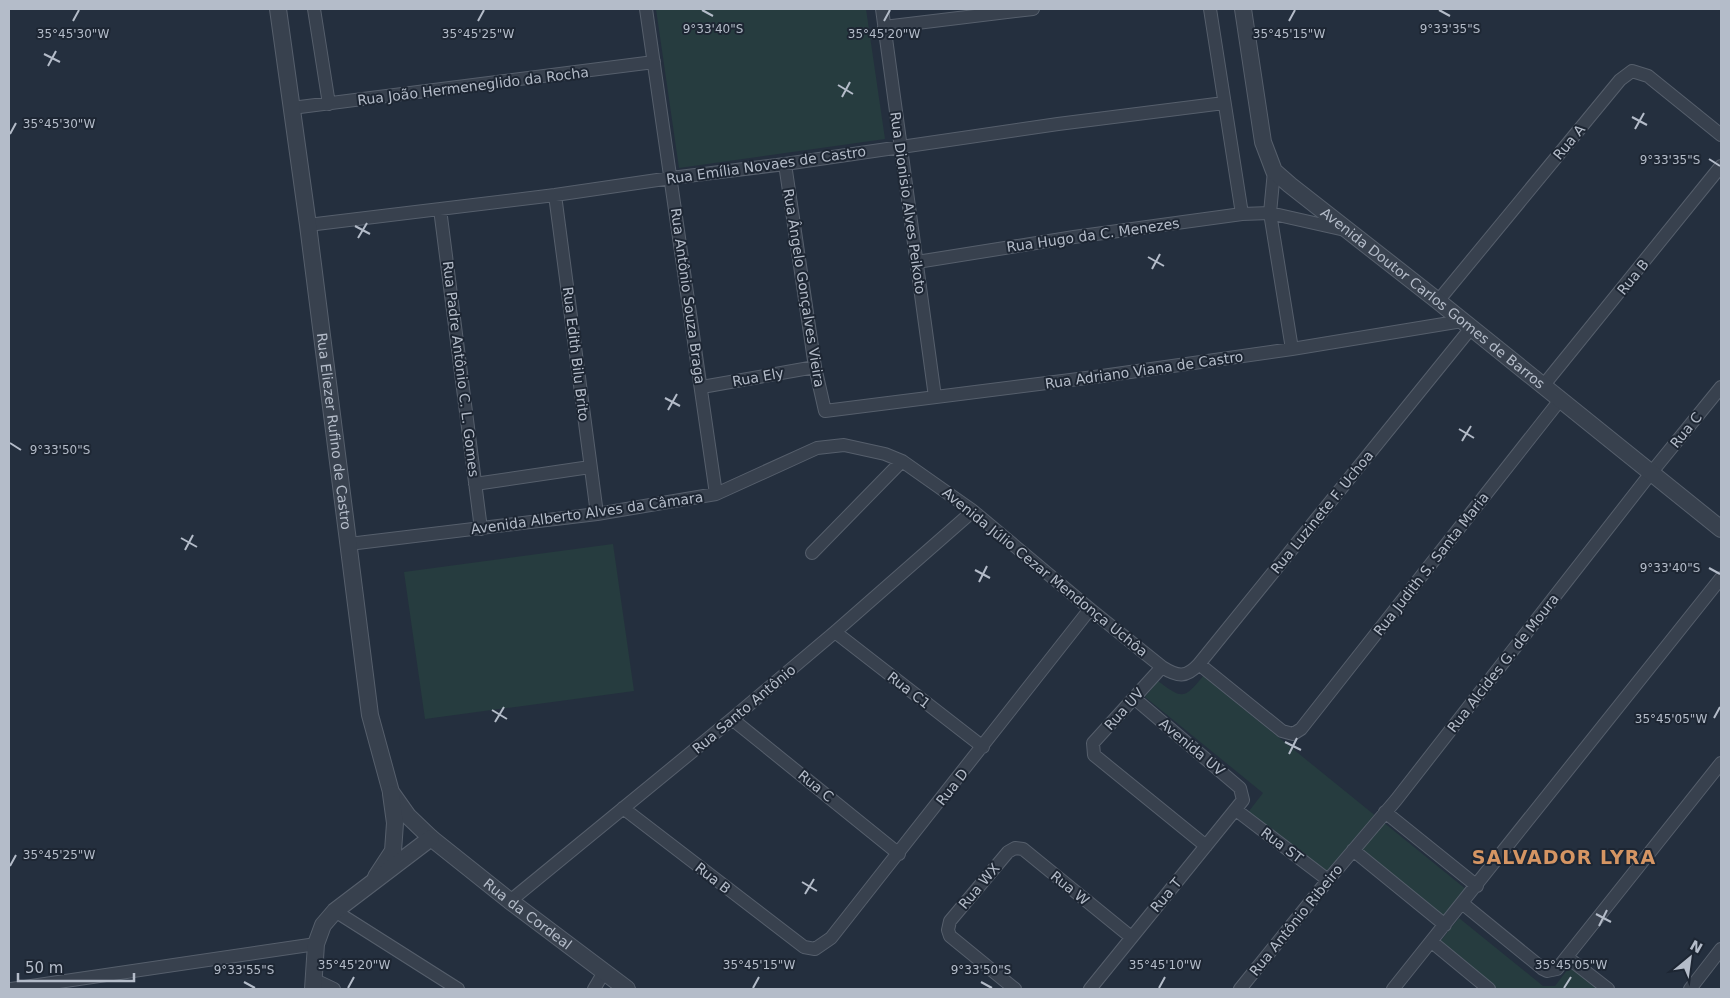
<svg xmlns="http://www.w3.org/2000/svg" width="1730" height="998" font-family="'DejaVu Sans',sans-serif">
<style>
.green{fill:#263c3f}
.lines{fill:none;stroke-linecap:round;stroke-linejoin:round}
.minor-casing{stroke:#565f6c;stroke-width:14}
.tertiary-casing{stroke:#565f6c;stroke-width:18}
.minor{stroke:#38414e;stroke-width:12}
.tertiary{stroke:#38414e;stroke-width:16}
.ticks{fill:none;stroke:#b4bcc9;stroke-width:2}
.labels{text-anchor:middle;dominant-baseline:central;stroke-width:4;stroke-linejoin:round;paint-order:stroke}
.street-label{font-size:14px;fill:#b4bcc9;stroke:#1d2633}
.district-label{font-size:19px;font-weight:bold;letter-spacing:1px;fill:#d59563;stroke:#1d2633}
.ticks-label{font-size:12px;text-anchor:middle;fill:#b4bcc9;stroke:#1d2633;stroke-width:4;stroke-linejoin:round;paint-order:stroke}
</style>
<rect width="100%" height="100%" fill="#242f3e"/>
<path class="green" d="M656,9h210l19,130 -206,29z
M613,544l21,147 -209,28 -21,-147z
M1203,676l264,214 -24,29 -91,-74 -25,31 -81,-61 17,-22 -118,-96 13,-16c24,18 26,19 45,-5z
M1459,918l84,68h12l16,-21 29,24h-104l-57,-46z"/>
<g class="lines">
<g class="minor-casing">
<path id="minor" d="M314,9l15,95
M646,9l70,485
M882,9l53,388
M1210,9l32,205
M884,27l149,-18
M292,108l362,-46
M785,164l30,203 10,44 277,-35 190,-27 170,-28
M1274,171l-4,42 22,136
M555,195l42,319
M440,209l41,320
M308,225l247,-30 116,-17 114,-14 273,-40 166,-21
M917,262l157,-25 168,-23 28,-1 75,17
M1438,301l182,-221 12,-9 16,5 73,59
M1543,386l178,-220
M702,387l113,-20
M475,484l115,-17
M349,544l248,-30 119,-20 101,-46 27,-3 41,9 17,7 71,50 117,98 72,58c16,10 24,11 37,-3l272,-336
M812,553l90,-92
M835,632l148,115
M1199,664l83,67 11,3 8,-5 259,-329
M1162,667l-69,76 1,12 112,91
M732,719l167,135
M623,808l181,139 11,2 16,-11 259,-329
M1236,810l92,70
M1385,812l92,74
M1353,850l92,75
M510,901l222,-182 103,-87 138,-121
M1462,903l81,66 4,2 10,-2 164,-206
M335,911l123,78
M1432,942l57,47
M1567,957l41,32
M313,979l21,10
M11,989l305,-45
M594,989l10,-17
M1015,989l-65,-53 -2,-6 2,-9 58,-69 7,-4 8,1 108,88
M1090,989l153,-189 -3,-12 -106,-90
M1240,989l88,-109 68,-80 255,-327 70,-86
M1393,989l328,-411
M1690,989l31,-40"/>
</g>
<g class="tertiary-casing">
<g id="tertiary">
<path id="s1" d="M278,9l30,216 62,490 21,77 17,24 23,22 79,63 117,88"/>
<path id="s2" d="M1243,9l20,133 11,29 16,14 148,116 283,228"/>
<path d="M376,877l17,-26 2,-28 -4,-29"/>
<path d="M313,989l3,-45 7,-19 12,-14 96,-73"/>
</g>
</g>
<use href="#minor" class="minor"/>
<use href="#tertiary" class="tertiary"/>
</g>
<path class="ticks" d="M702,10l11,6M1439,10l11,6M73,21l6,-11M478,21l6,-11M884,21l6,-11M1289,21l6,-11M44,54l16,8M48,66l8,-15M838,85l15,9M842,97l8,-15M1632,117l15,8M1635,129l9,-16M10,134l6,-11M1709,159l11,7M355,226l15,8M358,238l9,-15M1148,257l16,9M1152,269l8,-15M665,398l15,8M668,410l9,-16M1459,429l15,9M1462,441l9,-15M10,443l11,7M181,538l16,9M185,550l8,-15M1709,568l11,6M975,570l15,8M979,582l8,-16M492,710l15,9M1714,718l6,-11M495,722l9,-15M1285,742l16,8M1289,754l8,-16M10,866l6,-11M802,882l15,9M805,894l9,-15M1596,914l15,8M1599,926l8,-16M244,982l11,6M981,982l11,6M348,988l6,-11M753,988l6,-11M1159,988l6,-11M1564,988l7,-11"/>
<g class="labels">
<g class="street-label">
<text transform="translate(473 86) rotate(-7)">Rua João Hermeneglido da Rocha</text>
<text transform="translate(1569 142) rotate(-50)">Rua A</text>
<text transform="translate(766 165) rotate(-8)">Rua Emília Novaes de Castro</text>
<text transform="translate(908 203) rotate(82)">Rua Dionisio Alves Peikoto</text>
<text transform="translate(1093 235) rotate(-8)">Rua Hugo da C. Menezes</text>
<text transform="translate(1633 277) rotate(-51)">Rua B</text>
<text transform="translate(804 288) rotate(81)">Rua Ângelo Gonçalves Vieira</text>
<text transform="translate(688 296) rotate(82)">Rua Antônio Souza Braga</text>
<text stroke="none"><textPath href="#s2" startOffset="369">Avenida Doutor Carlos Gomes de Barros</textPath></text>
<text transform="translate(576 354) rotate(83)">Rua Edith Bilu Brito</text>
<text transform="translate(461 369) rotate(83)">Rua Padre Antônio C. L. Gomes</text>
<text transform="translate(1144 370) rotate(-8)">Rua Adriano Viana de Castro</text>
<text transform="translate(758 377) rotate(-10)">Rua Ely</text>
<text transform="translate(1686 430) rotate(-51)">Rua C</text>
<text stroke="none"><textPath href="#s1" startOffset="426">Rua Eliezer Rufino de Castro</textPath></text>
<text transform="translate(1322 512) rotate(-51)">Rua Luzinete F. Uchoa</text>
<text transform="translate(587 513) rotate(-8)">Avenida Alberto Alves da Câmara</text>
<text transform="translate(1431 564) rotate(-52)">Rua Judith S. Santa Maria</text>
<text transform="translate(1045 572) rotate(39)">Avenida Júlio Cezar Mendonça Uchôa</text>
<text transform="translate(1503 663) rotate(-52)">Rua Alcides G. de Moura</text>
<text transform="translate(909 690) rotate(38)">Rua C1</text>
<text transform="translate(744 709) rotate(-40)">Rua Santo Antônio</text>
<text transform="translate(1124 709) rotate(-48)">Rua UV</text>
<text transform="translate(1192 747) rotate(40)">Avenida UV</text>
<text transform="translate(816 786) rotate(39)">Rua C</text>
<text transform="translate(952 787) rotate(-52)">Rua D</text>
<text transform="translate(1282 845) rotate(37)">Rua ST</text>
<text transform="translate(713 878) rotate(38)">Rua B</text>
<text transform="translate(979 886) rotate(-50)">Rua WX</text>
<text transform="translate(1070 888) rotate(39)">Rua W</text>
<text transform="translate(1166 895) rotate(-50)">Rua T</text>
<text stroke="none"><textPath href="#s1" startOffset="976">Rua da Cordeal</textPath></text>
<text transform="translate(1296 920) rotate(-51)">Rua Antônio Ribeiro</text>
</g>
<g class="district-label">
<text x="1564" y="857">SALVADOR LYRA</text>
</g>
</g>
<g class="ticks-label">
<text x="713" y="33">9°33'40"S</text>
<text x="1450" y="33">9°33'35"S</text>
<text x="73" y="38">35°45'30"W</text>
<text x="478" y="38">35°45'25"W</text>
<text x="884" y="38">35°45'20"W</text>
<text x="1289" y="38">35°45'15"W</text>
<text x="59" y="128">35°45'30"W</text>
<text x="1670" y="164">9°33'35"S</text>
<text x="60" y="454">9°33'50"S</text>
<text x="1670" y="572">9°33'40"S</text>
<text x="1671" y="723">35°45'05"W</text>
<text x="59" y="859">35°45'25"W</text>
<text x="354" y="969">35°45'20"W</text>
<text x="759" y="969">35°45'15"W</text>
<text x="1165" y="969">35°45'10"W</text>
<text x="1571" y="969">35°45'05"W</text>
<text x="244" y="974">9°33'55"S</text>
<text x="981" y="974">9°33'50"S</text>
</g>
<rect width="1730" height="998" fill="none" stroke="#b4bcc9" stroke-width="20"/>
<g transform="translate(1690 958) rotate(29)" stroke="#1d2633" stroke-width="4" paint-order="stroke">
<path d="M0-4L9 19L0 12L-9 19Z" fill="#b4bcc9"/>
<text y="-8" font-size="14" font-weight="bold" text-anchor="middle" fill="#b4bcc9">N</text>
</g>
<path d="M18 973v8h116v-8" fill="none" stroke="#b4bcc9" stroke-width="2.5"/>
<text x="25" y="973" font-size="15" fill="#b4bcc9" stroke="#1d2633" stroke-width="4" paint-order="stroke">50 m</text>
</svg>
